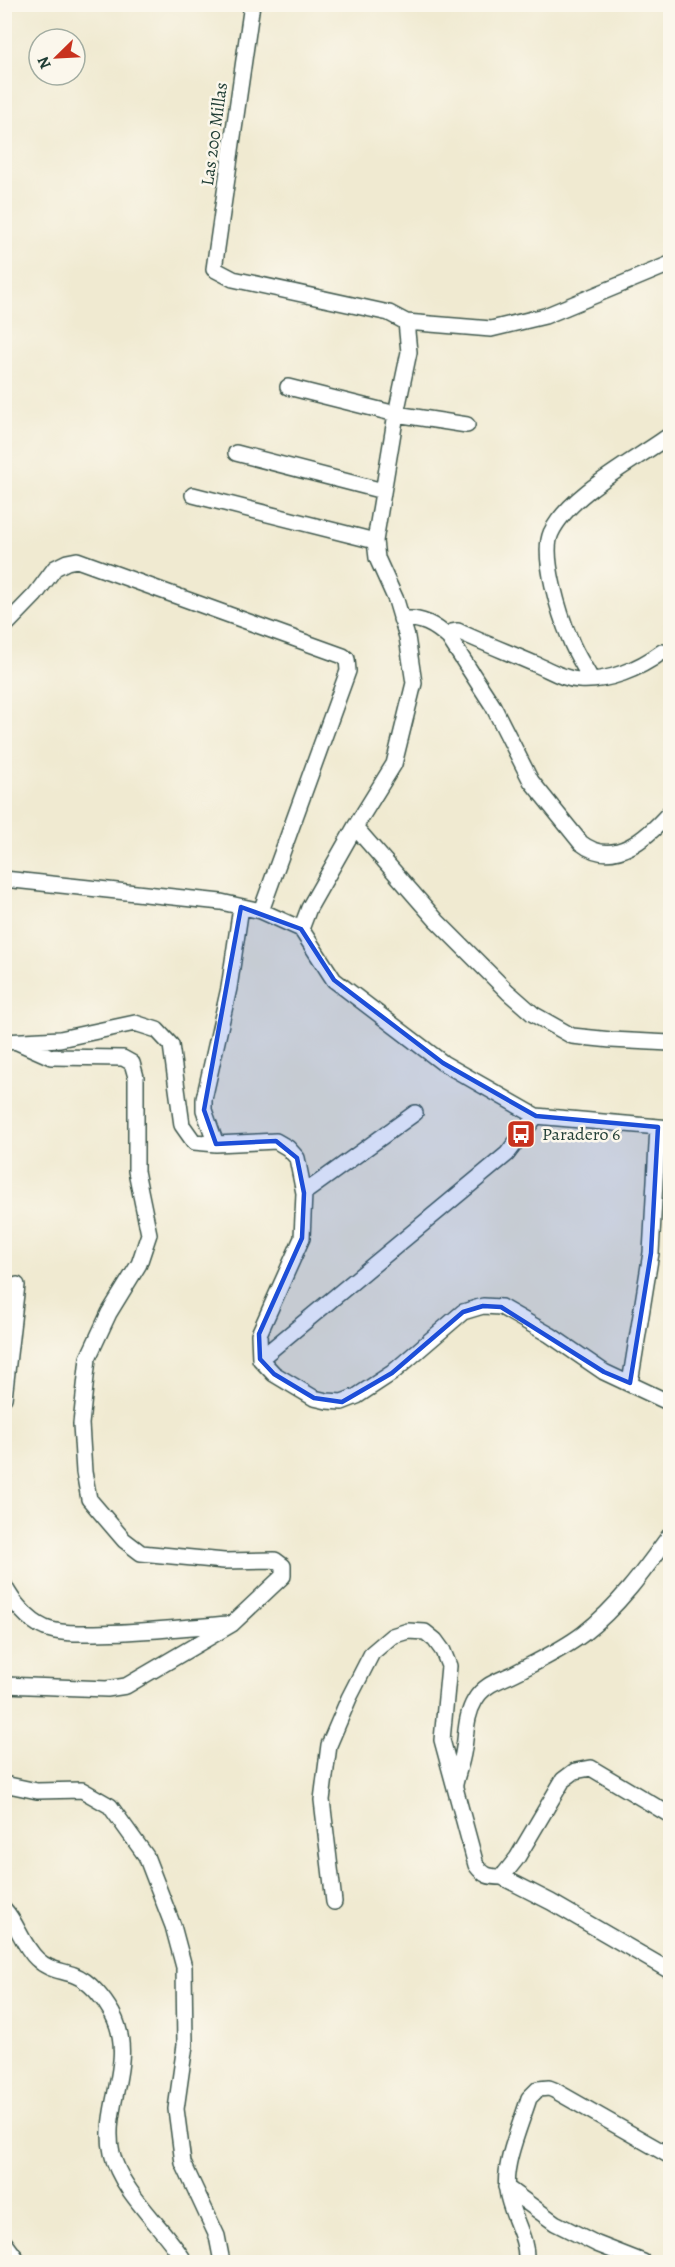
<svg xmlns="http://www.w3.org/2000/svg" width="675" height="2267" font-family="Alegreya,serif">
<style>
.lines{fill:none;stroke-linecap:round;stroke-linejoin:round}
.street-casing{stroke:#3e574c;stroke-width:18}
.street{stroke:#fff;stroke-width:15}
.marked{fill:#1d4ed8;fill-opacity:0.2;stroke:#1d4ed8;stroke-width:4.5;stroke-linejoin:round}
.labels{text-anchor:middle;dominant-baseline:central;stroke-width:5;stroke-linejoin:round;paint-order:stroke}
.street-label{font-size:18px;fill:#1f3d34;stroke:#fbf7ec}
.poi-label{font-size:18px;fill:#1f3d34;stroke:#fbf7ec;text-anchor:start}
</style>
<rect width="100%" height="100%" fill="#fbf7ec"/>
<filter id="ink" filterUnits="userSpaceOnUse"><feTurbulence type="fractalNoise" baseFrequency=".0167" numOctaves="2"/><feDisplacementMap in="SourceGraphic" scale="12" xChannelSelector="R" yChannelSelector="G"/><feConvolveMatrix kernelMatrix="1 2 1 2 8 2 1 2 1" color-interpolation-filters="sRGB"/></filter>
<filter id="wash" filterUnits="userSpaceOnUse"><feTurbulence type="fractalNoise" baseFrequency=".008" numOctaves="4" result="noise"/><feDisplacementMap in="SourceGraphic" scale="24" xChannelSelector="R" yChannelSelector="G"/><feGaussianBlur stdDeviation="1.35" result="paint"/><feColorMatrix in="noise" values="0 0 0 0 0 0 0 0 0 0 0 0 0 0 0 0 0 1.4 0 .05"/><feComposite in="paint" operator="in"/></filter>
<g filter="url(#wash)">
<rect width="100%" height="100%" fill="#f0ead1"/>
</g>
<g filter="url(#ink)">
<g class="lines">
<g class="street-casing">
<path id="street" d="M252,4l-38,265 19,10 156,34 17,9 3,30 -13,62 -21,127 2,17 19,42 11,37 7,46 -20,81 -39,63 -46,81 -8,21
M406,322l85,7 54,-13 125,-52
M288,387l108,27 71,11
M236,453l147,38
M193,495l182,46
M401,619c20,-2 34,6 48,19l44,68 38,75 50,62c33,26 67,-6 89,-31
M4,627l31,-32 20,-27 12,-6 10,-2 266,96 4,3 1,12 -87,240
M449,638l3,-6 6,-1c25,12 52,22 77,33 15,6 28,15 44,16 29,2 60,-11 83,-28
M591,679c-7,-13 -16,-26 -21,-40 -10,-23 -29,-83 -19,-106 18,-39 85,-73 119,-98
M355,827l82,94 71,71 25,22 39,22 39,4 59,3
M4,879l217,23 40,9 40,18 33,51 109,83 93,53 134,12
M4,1042l56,-3 75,-16 22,7 14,15 11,80 12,17 22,2 60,-3 12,7 9,10 7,35 -2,45 -43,96 1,25 14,15 40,24 13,3 15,1 15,-6 35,-23 71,-61 20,-6 18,1 49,28 54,37 66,31
M216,1144l-12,-34v-11l25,-111 12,-81
M304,1193l111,-80
M260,1359l247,-205 29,-38
M630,1383l21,-130 7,-126
M4,1398l13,-113
M4,1459v14
M4,1585c8,16 24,36 41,43 16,6 33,5 50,5 45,0 90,-6 134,-9
M4,1685l103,4 19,-3 106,-62 51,-48v-10l-8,-6 -51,1 -83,-8 -17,-13 -35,-41 -5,-27 -3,-48 7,-66 21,-45 30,-49 10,-30 -13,-63v-94l-4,-14 -9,-5 -72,-1 -34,-15
M4,1784l33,7 45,-1 28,16 36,50 27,70 11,41 1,78 -9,64 7,54 34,73 5,26
M455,1784c2,-9 5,-17 7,-26 5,-19 2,-40 13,-58 9,-16 24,-19 40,-27 23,-12 47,-23 68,-39 35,-27 61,-63 87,-99
M502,1877l49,25 119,69
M334,1902l-12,-102 7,-55 20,-47 23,-45 20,-17 16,-5 17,1 10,8 8,11 6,15 -7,74 34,125c8,11 13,12 26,12l15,-19 46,-78 12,-9 16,-3 79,47
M4,1909c14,15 18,36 33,50 11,11 23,11 37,16 16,6 30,24 38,38 26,47 -11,94 0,140 9,40 52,74 73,109
M506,2187l49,36 42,21 46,18
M4,2242l15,20
M526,2262c2,-25 -16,-47 -19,-72 -4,-26 14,-66 22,-92l9,-9 11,-1 5,2 116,66"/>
</g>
<use href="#street" class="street"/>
</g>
</g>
<path class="marked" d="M241,907l60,22 33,51 109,83 93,53 122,11 -7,126 -21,130 -26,-11 -103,-65 -18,-1 -20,6 -71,61 -50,29 -28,-4 -40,-24 -14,-15 -1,-25 43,-96 2,-45 -7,-35 -21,-17 -60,3 -12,-34z"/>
<defs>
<g id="bus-square" transform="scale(1.5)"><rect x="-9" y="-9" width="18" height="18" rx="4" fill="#c8321e" stroke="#fbf7ec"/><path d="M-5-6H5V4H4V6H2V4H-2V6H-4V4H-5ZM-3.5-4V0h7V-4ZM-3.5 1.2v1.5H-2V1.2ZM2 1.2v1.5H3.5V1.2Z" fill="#fff"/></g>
</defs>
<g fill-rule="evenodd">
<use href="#bus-square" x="521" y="1134"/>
</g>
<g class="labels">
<g class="street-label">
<text transform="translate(214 134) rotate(-82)">Las 200 Millas</text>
</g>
<g class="poi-label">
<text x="542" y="1134">Paradero 6</text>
</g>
</g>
<rect width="675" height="2267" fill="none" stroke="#fbf7ec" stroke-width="24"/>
<g transform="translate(57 57) rotate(246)"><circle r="28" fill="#fbf7ec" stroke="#a3ada2" stroke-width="1.5"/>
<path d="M0-4.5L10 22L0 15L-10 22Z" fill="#c8321e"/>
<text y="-9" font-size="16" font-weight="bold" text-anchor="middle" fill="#1f3d34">N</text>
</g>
</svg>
